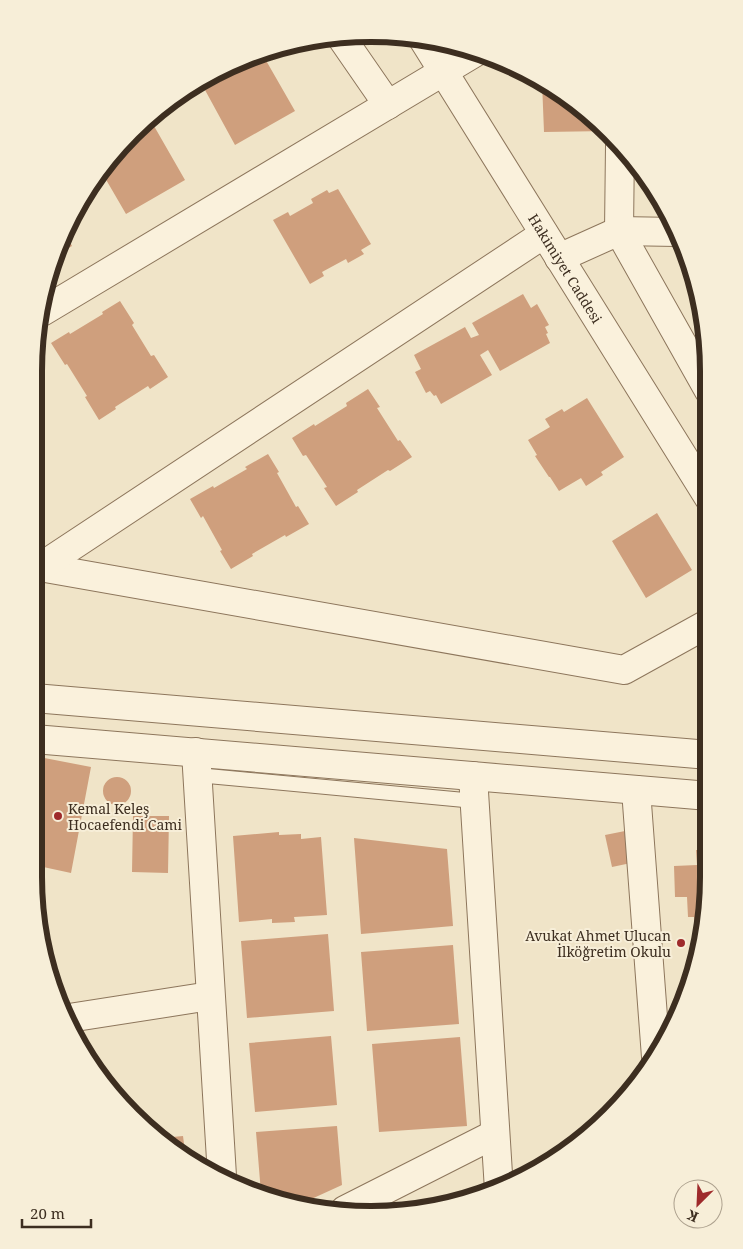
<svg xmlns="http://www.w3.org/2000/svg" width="743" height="1249" font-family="'Noto Serif',serif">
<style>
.building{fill:#cf9f7d}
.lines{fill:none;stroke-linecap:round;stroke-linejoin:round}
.service-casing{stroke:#8d765c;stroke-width:16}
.minor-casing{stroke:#8d765c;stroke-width:30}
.service{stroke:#faf1dc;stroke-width:14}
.minor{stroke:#faf1dc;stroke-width:28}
.poi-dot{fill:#9e2a2b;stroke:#f7eed8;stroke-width:2}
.labels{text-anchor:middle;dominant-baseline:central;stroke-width:4;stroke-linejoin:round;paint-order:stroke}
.street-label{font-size:14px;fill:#3d2e20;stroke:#f7eed8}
.poi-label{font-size:14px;fill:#3d2e20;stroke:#f7eed8;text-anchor:start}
.rim{fill:none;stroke:#3d2e20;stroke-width:6}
</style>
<rect width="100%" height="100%" fill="#f0e4c8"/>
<path class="building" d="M264,57l31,54 -60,34 -30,-55z
M542,82l17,9 49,40 -64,1z
M154,126l31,54 -59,34 -25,-43 23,-28z
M338,189l33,55 -10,6 3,4 -16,9 -2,-4 -24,13 2,4 -14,8 -37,-64 15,-8 2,4 23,-13 -2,-4 16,-9 2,3z
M66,235l6,11 -16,9 4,-10z
M523,294l8,14 6,-4 12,21 -4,2 3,6 -2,1 4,9 -50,28 -12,-21 -8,5 12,20 -51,29 -5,-9 -2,1 -4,-5 -4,2 -11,-21 6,-3 -7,-14 51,-28 6,11 8,-3 -7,-12z
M120,301l14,22 -2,2 19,31 3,-1 14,22 -18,12 -2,-3 -33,21 1,2 -17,11 -14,-23 2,-1 -20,-32 -2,1 -14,-22 18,-11 1,2 33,-20 -1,-2z
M368,389l12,18 -3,1 21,33 2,-1 12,17 -22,14 -2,-1 -31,20 1,2 -22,14 -12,-18 3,-1 -21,-32 -3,1 -11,-18 22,-14 1,2 32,-20 -1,-3z
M587,398l37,59 -23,15 2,3 -17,11 -5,-8 -22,13 -9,-14h-1l-14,-21 2,-1 -9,-15 22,-13 -5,-8 17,-10 2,3z
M268,454l11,18 -2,1 19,34 2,-1 11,18 -23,13 -1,-2 -33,19 1,2 -22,13 -11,-18 2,-1 -19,-34 -2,2 -11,-19 23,-13 1,2 33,-19 -2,-2z
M657,513l35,57 -46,28 -34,-57z
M34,756l57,11 -20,106 -37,-8z
M103 791a14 14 0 1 1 28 0a14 14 0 1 1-28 0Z
M133,816h36l-1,57 -36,-1z
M625,831l6,32 -19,4 -7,-32z
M279,832v3l22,-1v5l20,-2 6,78 -33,2 1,5 -23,1v-4l-33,3 -6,-86z
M354,838l93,11 6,77 -92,8z
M696,850h13v50l-10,49h-4l-1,-32h-6l-1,-20h-12l-1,-31 23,-1z
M328,934l6,77 -87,7 -6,-77z
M453,945l6,79 -92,7 -6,-79z
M331,1036l6,69 -82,7 -6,-69z
M460,1037l7,89 -88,6 -7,-88z
M337,1126l5,59 -35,16 -25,2 -21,-10 -5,-61z
M183,1136l3,23 -24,-21z"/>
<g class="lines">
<g class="service-casing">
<path id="service" d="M197,775l278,26"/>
</g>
<g class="minor-casing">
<g id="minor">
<path d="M341,37l47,68"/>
<path id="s1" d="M423,39l286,459"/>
<path d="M620,146l-1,85 90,160"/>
<path d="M559,258l60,-27 58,1"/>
<path d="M42,312l434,-260"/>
<path d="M34,566l590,104 85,-47"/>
<path d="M39,568l505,-334"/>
<path d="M34,698l675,57"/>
<path d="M34,739l675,57"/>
<path d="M196,752l26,424"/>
<path d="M473,776l26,414"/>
<path d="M636,790l20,267"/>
<path d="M69,1018l141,-22"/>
<path d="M345,1210l150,-76"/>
</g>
</g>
<use href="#service" class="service"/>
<use href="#minor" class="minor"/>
</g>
<g class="poi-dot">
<circle cx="58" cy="816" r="5"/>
<circle cx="681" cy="943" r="5"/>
</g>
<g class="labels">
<g class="street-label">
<text stroke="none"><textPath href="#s1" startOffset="270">Hakimiyet Caddesi</textPath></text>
</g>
<g class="poi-label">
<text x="68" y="808">Kemal Keleş<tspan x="68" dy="16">Hocaefendi Cami</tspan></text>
<text x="671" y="935" text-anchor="end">Avukat Ahmet Ulucan<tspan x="671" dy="16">İlköğretim Okulu</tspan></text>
</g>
</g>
<path d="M0 0H743V1249H0ZM371 42H371A329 329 0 0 1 700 371V877A329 329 0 0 1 371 1206H371A329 329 0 0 1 42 877V371A329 329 0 0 1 371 42Z" fill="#f7eed8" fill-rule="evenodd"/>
<path class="rim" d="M371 42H371A329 329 0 0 1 700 371V877A329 329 0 0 1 371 1206H371A329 329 0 0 1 42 877V371A329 329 0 0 1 371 42Z"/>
<g transform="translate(698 1204) rotate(204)"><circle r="24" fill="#f7eed8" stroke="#ada18e"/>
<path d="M0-4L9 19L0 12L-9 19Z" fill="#9e2a2b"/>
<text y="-8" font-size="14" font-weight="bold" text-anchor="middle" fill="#3d2e20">K</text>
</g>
<path d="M22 1219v8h69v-8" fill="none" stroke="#3d2e20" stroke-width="2.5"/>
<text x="30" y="1219" font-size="15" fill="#3d2e20" stroke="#f7eed8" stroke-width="4" paint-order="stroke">20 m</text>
</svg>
